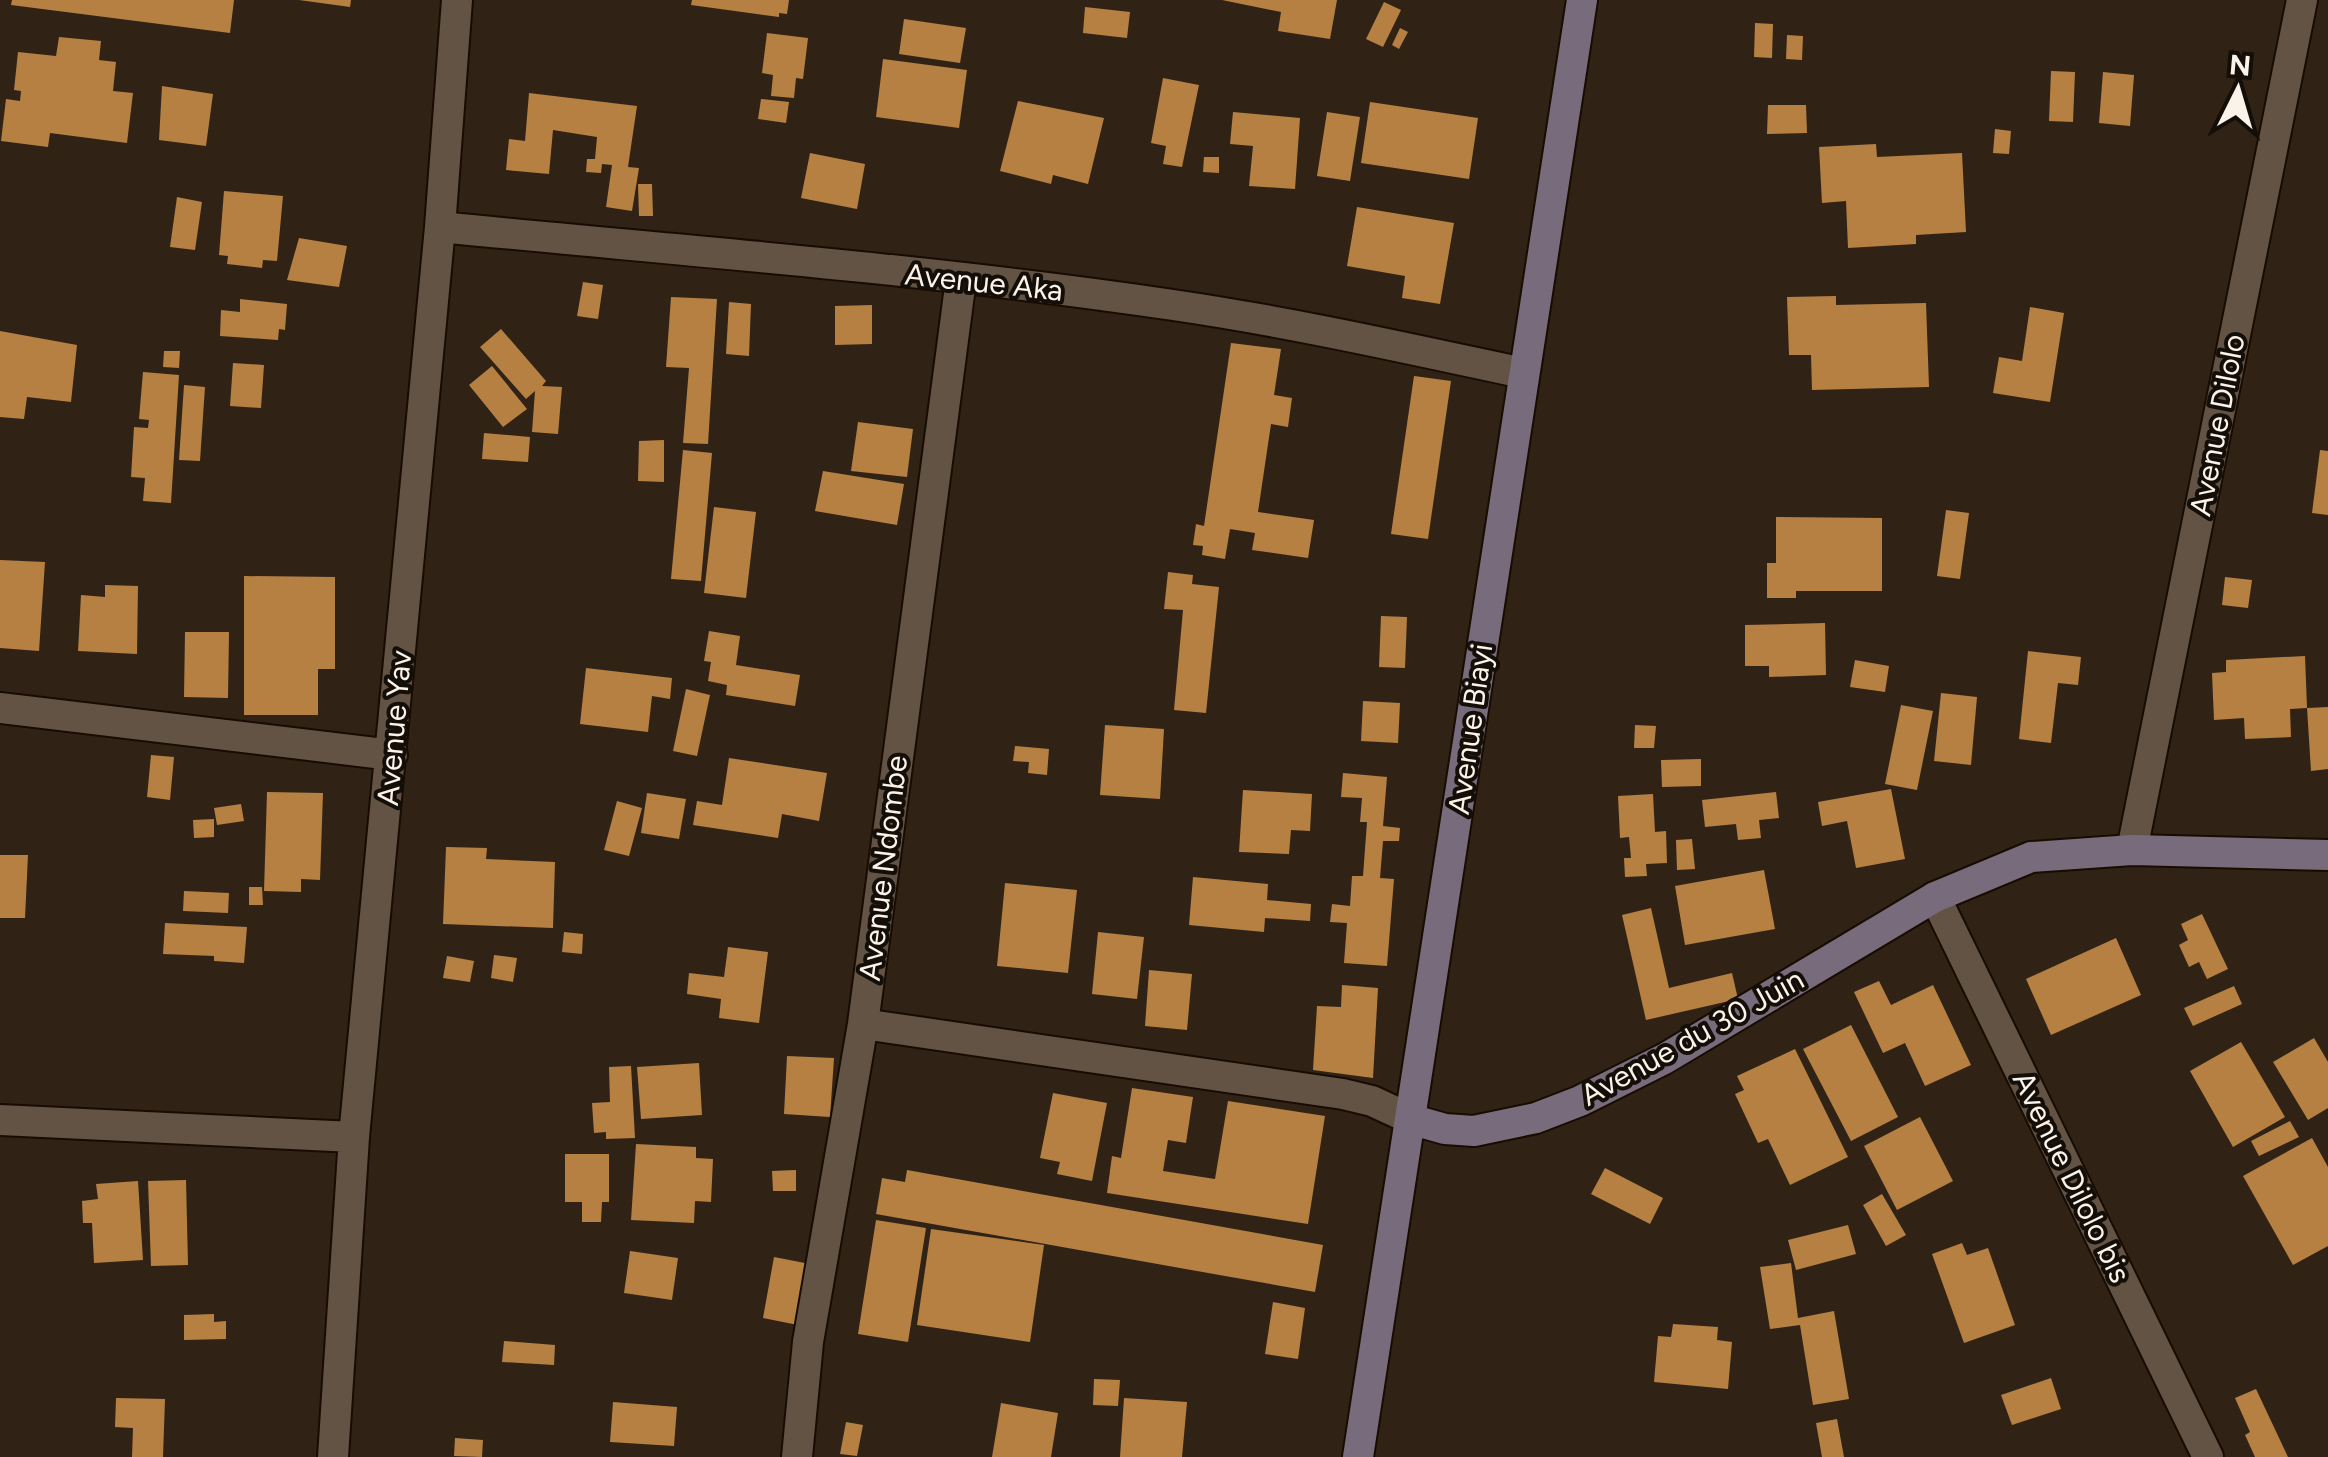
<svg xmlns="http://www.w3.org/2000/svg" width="2328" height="1457" font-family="Figtree,sans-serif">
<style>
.building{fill:#b68043}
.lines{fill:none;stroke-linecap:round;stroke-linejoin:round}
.street-casing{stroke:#180c02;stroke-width:34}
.secondary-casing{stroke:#180c02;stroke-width:34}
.street{stroke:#625344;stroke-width:30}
.secondary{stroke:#786b7b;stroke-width:30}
.labels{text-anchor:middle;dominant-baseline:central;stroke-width:8;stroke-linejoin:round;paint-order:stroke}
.street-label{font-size:30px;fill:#fbf2e9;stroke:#140e08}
</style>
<rect width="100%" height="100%" fill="#302316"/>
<path class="building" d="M12,0h222l-4,33 -219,-28z
M299,0h52l-1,7z
M692,0h97l-2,14 -8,-1v4l-88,-12z
M1222,0h115l-7,39 -52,-8 3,-19z
M1384,2l17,8 -18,37 -17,-8z
M1085,7l45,5 -3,26 -44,-5z
M904,19l62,9 -6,35 -61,-9z
M1755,23l18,1 -1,34 -18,-1z
M1400,28l8,4 -9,17 -7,-4z
M767,33l41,5 -5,41 -7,-1 -2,20 -23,-2 2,-21 -11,-2z
M1787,35l16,1 -1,24 -16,-1z
M59,37l42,4 -2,19 17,2 -3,29 20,2 -6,50 -77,-10 -2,14 -47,-6 5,-42 14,2 1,-10 -7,-1 4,-38 38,4z
M883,59l84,11 -8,58 -83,-11z
M2051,71l24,1 -2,50 -24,-1z
M2103,72l31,3 -4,51 -31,-3z
M1163,78l36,7 -17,82 -19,-3 3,-18 -15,-3z
M162,86l51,8 -7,52 -47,-6z
M529,93l108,13 -9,61 11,1 -7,43 -26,-4 6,-42 -10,-1 -1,9 -15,-1 1,-13h8l2,-22 -44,-7 -4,44 -43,-4 3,-31 16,2z
M761,99l28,3 -3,21 -28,-4z
M1018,101l86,17 -16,66 -35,-9 -2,9 -51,-13z
M1370,102l108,16 -9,61 -108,-16z
M1768,105h38l1,28 -40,1z
M1233,112l67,6 -5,71 -46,-3 4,-40 -23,-2z
M1327,112l33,5 -10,64 -33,-5z
M1995,129l16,2 -2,23 -16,-1z
M1876,144l1,13 85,-4 4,79 -50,3v9l-68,4 -2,-47 -24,2 -3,-56z
M810,153l55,11 -8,45 -56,-11z
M1204,157h15v16l-16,-1z
M638,184h14l1,32h-14z
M224,191l59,5 -6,65 -14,-1 -1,8 -35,-4 1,-8 -9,-1z
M177,197l25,5 -7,48 -25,-3z
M1357,207l97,16 -14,81 -38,-6 3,-22 -58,-10z
M299,238l48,8 -8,41 -52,-7z
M583,282l20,3 -5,34 -21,-3z
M1836,296v9l90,-2 3,84 -117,3 -1,-35h-22l-2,-58z
M671,297l46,2 -9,145 -25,-1 6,-75 -23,-1z
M240,299l47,5 -2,26 -6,-1 -1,11 -58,-4 1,-26 19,2z
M729,302l22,2 -2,52 -23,-2z
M872,305v39l-37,1v-39z
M2030,307l34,6 -14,89 -57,-9 6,-36 23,4z
M501,329l45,52 -4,5 20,1 -4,47 -26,-2 3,-41 -9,8 -46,-52z
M0,331l77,14 -6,57 -44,-5 -3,22 -24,-2z
M1231,343l50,6 -7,46 18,3 -4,29 -17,-3 -13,88 56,8 -6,38 -56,-8 3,-17 -25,-4 -5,30 -23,-4 1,-9 -10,-1 3,-21 8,2z
M164,351h16l-1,17 -16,-1z
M233,363l31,2 -3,43 -31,-2z
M492,366l35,43 -24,18 -34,-42z
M143,372l36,3 -8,128 -28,-2 2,-23 -14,-1 3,-50 14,1 1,-8 -10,-1z
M1414,376l37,5 -23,158 -37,-5z
M184,385l21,2 -5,74 -21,-1z
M858,422l55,7 -6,48 -56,-6z
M484,433l46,4 -2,25 -46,-3z
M664,440v42l-26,-1 1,-40z
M683,450l29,3 -11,128 -30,-2z
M2320,450l8,1v64l-16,-2z
M823,471l81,13 -7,41 -82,-14z
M714,507l42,5 -10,86 -42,-5z
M1946,510l23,3 -9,66 -23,-3z
M1776,517l106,1v73h-86v7h-29v-35h9z
M0,560l45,2 -6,89 -39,-3z
M1168,572l25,3 -1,9 27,3 -13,126 -32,-3 9,-100 -19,-1z
M244,576l91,1v92h-17v46h-74z
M2225,577l27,3 -4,28 -26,-3z
M105,585l33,1 -1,68 -59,-3 3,-56 24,2z
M1381,616l26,1 -2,51 -26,-1z
M1825,623l1,52 -57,2v-11h-24v-41z
M709,631l31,5 -4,29 64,10 -5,31 -69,-11 1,-10 -19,-4 3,-19 -7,-1z
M185,632h44l-1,66 -44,-1z
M2028,651l53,6 -3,28 -20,-2 -7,60 -32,-4z
M2305,656l2,52 -17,1 1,28 -46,2 -1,-21 -30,2 -2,-47 14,-1v-12z
M1855,660l34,6 -4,26 -35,-5z
M586,668l86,10 -2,21 -18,-3 -4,36 -68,-8z
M686,689l24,6 -13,61 -24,-5z
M1941,693l36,4 -6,68 -37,-4z
M1363,701l37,2 -2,40 -37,-2z
M1901,705l32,6 -16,79 -32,-6z
M2328,707v62l-17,2 -4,-63z
M1105,725l59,4 -4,70 -60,-4z
M1635,725l21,1 -2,22h-20z
M1015,746l34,3 -2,26 -19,-2 1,-11 -16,-1z
M151,755l23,2 -4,43 -23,-3z
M729,758l98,15 -8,48 -37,-7 -4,24 -85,-13 4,-24 25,4z
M1701,759v27l-39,1 -1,-27z
M1343,773l44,4 -4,49 17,2 -1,13h-16l-3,37 14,1 -7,87 -43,-3 3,-40 -17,-1 2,-18 18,2 2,-30h11l4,-54h-7l2,-24 -21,-1z
M1891,789l14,70 -49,9 -9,-47 -25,5 -4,-24z
M1243,790l69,4 -2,37 -19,-1 -2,24 -50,-2z
M267,792l56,1 -3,87 -19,-1v13l-37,-1z
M1776,792l3,26 -20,2 2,18 -23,2 -2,-16 -31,3 -3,-27z
M647,793l39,6 -7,40 -38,-6z
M1653,794l2,38 11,-1 1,32 -21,1 1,12 -22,1 -1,-19h7l-2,-21 -9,1 -2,-42z
M617,801l25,7 -13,48 -25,-6z
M241,804l3,17 -27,4 -3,-17z
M214,819v18l-20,1 -1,-18z
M1692,839l3,30 -18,1 -1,-30z
M446,847l41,1 -1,11 69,3 -2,66 -110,-4z
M0,855h28l-3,63h-25z
M1764,870l11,59 -90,16 -10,-59z
M1193,877l75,7 -1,16 44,4 -1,17 -45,-3 -1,14 -75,-7z
M1005,883l72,7 -9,83 -71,-7z
M249,887h13l1,18h-14z
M184,891l45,2 -1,20 -45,-2z
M1651,908l18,80 63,-15 6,26 -92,21 -24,-105z
M2202,914l26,55 -21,10 -8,-17 -10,5 -10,-22 9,-5 -7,-16z
M165,923l82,4 -3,36 -30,-2v-5l-51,-2z
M564,932l19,2 -1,20 -20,-2z
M1098,932l46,5 -7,62 -45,-5z
M2116,938l25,57 -90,40 -25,-56z
M728,947l40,5 -9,71 -40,-5 2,-19 -34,-5 2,-21 35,4z
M494,955l23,3 -4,24 -22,-4z
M447,956l27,5 -4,21 -27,-4z
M1149,970l43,4 -5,56 -42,-4z
M1879,981l12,24 42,-20 38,80 -46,21 -20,-43 -22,10 -29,-61z
M1342,985l36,3 -5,90 -60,-8 4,-64 24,1z
M2234,986l8,18 -49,22 -9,-18z
M1851,1025l47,92 -47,24 -48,-92z
M2314,1038l14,24v46l-20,12 -35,-58z
M2241,1042l44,75 -52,30 -43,-76z
M1795,1049l53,108 -58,28 -22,-46 -10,4 -23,-49 9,-4 -7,-14z
M787,1056l47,2 -4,59 -46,-3z
M699,1063l3,52 -61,4 -4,-52z
M631,1066l4,72 -29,1v-7l-12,1 -2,-30 18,-1 -1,-35z
M1132,1088l61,9 -7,46 -18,-3 -5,31 52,8 13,-78 97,15 -17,108 -201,-31 5,-37 9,2z
M1053,1093l54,10 -15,78 -35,-7 3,-12 -20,-4z
M1920,1117l33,64 -56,29 -33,-64z
M2290,1121l9,16 -40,19 -8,-15z
M2312,1138l16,29v79l-35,19 -50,-89z
M636,1144l60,3v11l17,1 -2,43 -16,-1 -1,22 -63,-3z
M565,1154h44v48h-7l-1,20h-19v-20h-17z
M1605,1168l58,30 -13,26 -59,-30z
M796,1170v21h-23l-1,-20z
M907,1170l416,75 -8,47 -439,-78 6,-36 23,4z
M186,1180l2,85 -37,1 -3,-85z
M138,1181l5,79 -49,3 -2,-40h-9l-1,-22 16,-2 -2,-15z
M1882,1194l24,41 -20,11 -23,-41z
M876,1220l50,8 -18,114 -50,-8z
M1848,1225l8,29 -60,16 -8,-30z
M931,1229l113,16 -14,97 -113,-17z
M1962,1243l5,12 21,-7 27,77 -51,18 -32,-89z
M630,1251l48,7 -6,42 -48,-7z
M774,1257l36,7 -12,61 -35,-7z
M1791,1263l7,55 36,-7 15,88 -36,6 -13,-80 -30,4 -10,-62z
M1273,1302l32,6 -7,51 -33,-5z
M214,1314v8l12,-1v18l-42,1v-25z
M1673,1324l45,3 -1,13 15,2 -4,47 -74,-7 4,-46 13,1z
M504,1341l51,4 -1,20 -52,-3z
M2051,1378l10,31 -49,16 -11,-30z
M1094,1379l26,1 -2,26 -25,-1z
M2256,1389l32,68h-33l-10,-22 5,-3 -15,-34z
M116,1398l49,1 -2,58h-31l1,-29 -18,-1z
M1124,1398l63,4 -5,55h-62z
M613,1402l64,5 -3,39 -64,-4z
M1001,1403l57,10 -7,44h-59z
M1837,1419l7,38h-22l-6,-34z
M846,1422l17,3 -6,31 -17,-2z
M455,1438l28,2 -1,17 -28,-1z"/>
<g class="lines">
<g class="street-casing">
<path id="street" d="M440,227c244,24 490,42 733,78 117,17 233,43 350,68
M0,708l392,47
M2132,850l170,-850
M1935,897l273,560
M863,1024l480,70 29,7 41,19
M0,1120l354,17
M333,1457l21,-320 86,-910 17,-227
M797,1457l11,-115 55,-318 98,-745"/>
</g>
<g class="secondary-casing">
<path id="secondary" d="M1413,1120l32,9 29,2 62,-13 44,-17 84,-42 271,-162 96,-40 101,-7 196,5
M1358,1457l224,-1457"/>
</g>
<use href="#street" class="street"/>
<use href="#secondary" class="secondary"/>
</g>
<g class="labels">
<g class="street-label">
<text transform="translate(984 282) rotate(6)">Avenue Aka</text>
<text transform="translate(2217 425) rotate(-79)">Avenue Dilolo</text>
<text transform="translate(394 728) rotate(-85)">Avenue Yav</text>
<text transform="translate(1470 729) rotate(-82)">Avenue Biayi</text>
<text transform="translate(883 868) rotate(-83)">Avenue Ndombe</text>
<text transform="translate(1692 1037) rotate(-29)">Avenue du 30 Juin</text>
<text transform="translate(2072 1177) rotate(64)">Avenue Dilolo bis</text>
</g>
</g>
<g transform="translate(2238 90) rotate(5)" stroke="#140e08" stroke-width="8" paint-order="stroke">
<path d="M0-8L18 38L0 25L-18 38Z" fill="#fbf2e9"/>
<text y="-15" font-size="28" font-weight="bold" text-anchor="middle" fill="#fbf2e9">N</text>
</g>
</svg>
